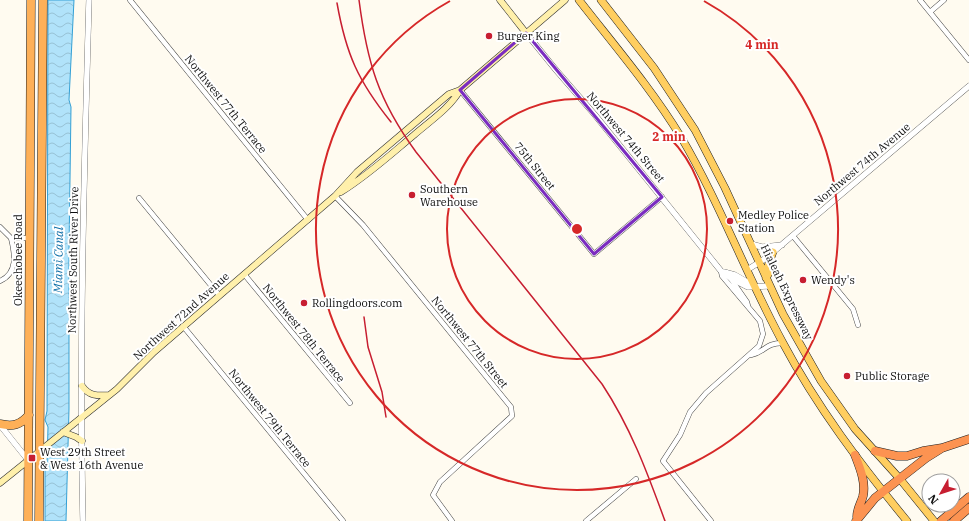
<svg xmlns="http://www.w3.org/2000/svg" width="969" height="521" font-family="'IBM Plex Serif',serif">
<style>
.water{fill:url(#water-waves);stroke:#34a0d5}
.lines{fill:none;stroke-linecap:round;stroke-linejoin:round}
.minor-casing{stroke:#414141;stroke-width:5.5}
.tertiary-casing{stroke:#414141;stroke-width:6}
.secondary-casing{stroke:#303030;stroke-width:7}
.primary-casing{stroke:#1f1f1f;stroke-width:8}
.trunk-casing{stroke:#1f1f1f;stroke-width:9}
.motorway-casing{stroke:#1f1f1f;stroke-width:9}
.minor{stroke:#fff;stroke-width:4.5}
.tertiary{stroke:#fff;stroke-width:5.5}
.secondary{stroke:#fff0ab;stroke-width:6}
.primary{stroke:#ffce60;stroke-width:7}
.trunk{stroke:#feb058;stroke-width:8}
.motorway{stroke:#fc9351;stroke-width:8}
.rail{stroke:#c71e31;stroke-width:1.5}
.marked{fill:none;stroke:#7b2cbf;stroke-width:3;stroke-linejoin:round}
.ring{fill:none;stroke:#d62828;stroke-width:2}
.poi-dot{fill:#c71e31;stroke:#fff;stroke-width:1.5}
.labels{text-anchor:middle;dominant-baseline:central;stroke-width:4;stroke-linejoin:round;paint-order:stroke}
.poi-label{font-size:11px;fill:#0e0e0e;stroke:#fff;text-anchor:start}
.street-label{font-size:11px;fill:#0e0e0e;stroke:#fff}
.water-label{font-size:12px;font-style:italic;fill:#1070a8;stroke:#fff}
.centre{fill:#d62828;stroke:#fff;stroke-width:2}
.ring-label{font-size:12px;text-anchor:middle;font-weight:bold;fill:#d62828;stroke:#fff;stroke-width:4;stroke-linejoin:round;paint-order:stroke}
</style>
<defs>
<pattern id="water-waves" width="16" height="10" patternUnits="userSpaceOnUse"><rect width="16" height="10" fill="#b1e3fa"/><path d="M0 5q4-4 8 0t8 0" fill="none" stroke="#97c2d5"/></pattern>
</defs>
<rect width="100%" height="100%" fill="#fffbf0"/>
<path class="water" d="M48,0h26l-5,100 2,7 -2,144v158l-3,112h-21v-53h2v-4l1,-37 -3,-7 2,-9z"/>
<g class="lines">
<g class="minor-casing">
<path id="minor" d="M130,0l178,220
M920,0l49,60
M930,12l14,-12
M460,90l134,164 68,-57
M335,196l28,29 148,182 1,9 -72,66 -7,13 19,26
M139,198l80,97
M0,227l11,11
M793,236l60,73 5,16
M11,238h18
M244,274l106,129
M731,279l16,23 1,4
M0,281c18,-8 15,-27 11,-43
M183,326l160,195
M751,355c15,-3 13,-12 32,-12
M586,521l50,-42
M711,521l-48,-60 17,-26 10,-23 16,-19 53,-47 4,-12 -3,-13 -38,-45 -1,-5"/>
</g>
<g class="tertiary-casing">
<path id="tertiary" d="M526,33l30,37 39,45 126,156 11,8 16,8 21,-1
M751,244l11,3 20,-2
M747,270l19,-12 203,-172
M724,272l11,3 19,11
M0,425l28,35
M83,521c-4,-174 1,-347 6,-521"/>
</g>
<g class="secondary-casing">
<path id="secondary" d="M500,0l26,33
M341,192c26,-16 49,-37 73,-57 16,-14 36,-27 46,-45l105,-90
M82,386c7,10 15,10 27,9
M63,432l13,5 6,4
M0,483l117,-94 37,-37 181,-156 22,-24 92,-78 11,-4"/>
</g>
<g class="primary-casing">
<path id="primary" d="M579,0c35,45 72,88 102,137 39,66 65,138 102,206 34,64 78,122 124,178
M601,0l53,68 41,62 30,58 58,126 38,67 34,48 45,50 34,42
M766,278l3,-5 -1,-7 5,-14"/>
</g>
<g class="trunk-casing">
<path id="trunk" d="M0,424c13,3 20,1 29,-9
M28,521l3,-521
M39,521l4,-521"/>
</g>
<g class="motorway-casing">
<path id="motorway" d="M875,451l22,5h10l16,-5 19,-3 27,-9
M855,455c5,13 11,27 8,41 -2,8 -6,12 -6,21
M856,521l19,-23 51,-40 16,-10
M941,521l28,-24
M954,521l15,-13"/>
</g>
<use href="#minor" class="minor"/>
<use href="#tertiary" class="tertiary"/>
<use href="#secondary" class="secondary"/>
<use href="#primary" class="primary"/>
<use href="#trunk" class="trunk"/>
<use href="#motorway" class="motorway"/>
<path class="rail" d="M359,0c8,62 19,100 57,152l186,232c29,44 45,88 63,137
M337,3c9,51 21,78 54,119
M364,317l4,30 14,45 4,25"/>
</g>
<path class="marked" d="M526,33l136,164 -68,57 -134,-164z"/>
<g class="ring">
<circle cx="577" cy="229" r="130"/>
<path d="M704 1A261 261 0 1 1 450 1"/>
</g>
<g class="poi-dot">
<circle cx="489" cy="36" r="4"/>
<circle cx="412" cy="195" r="4"/>
<circle cx="730" cy="221" r="4"/>
<circle cx="803" cy="280" r="4"/>
<circle cx="304" cy="303" r="4"/>
<circle cx="847" cy="376" r="4"/>
<rect x="28" y="454" width="8" height="8" rx="2"/>
</g>
<g class="labels">
<g class="poi-label">
<text x="497" y="36">Burger King</text>
<text x="420" y="189">Southern<tspan x="420" dy="13">Warehouse</tspan></text>
<text x="738" y="215">Medley Police<tspan x="738" dy="13">Station</tspan></text>
<text x="811" y="280">Wendy's</text>
<text x="312" y="303">Rollingdoors.com</text>
<text x="855" y="376">Public Storage</text>
<text x="40" y="452">West 29th Street<tspan x="40" dy="13">&amp; West 16th Avenue</tspan></text>
</g>
<g class="street-label">
<text transform="translate(226 104) rotate(51)">Northwest 77th Terrace</text>
<text transform="translate(626 137) rotate(50)">Northwest 74th Street</text>
<text transform="translate(862 164) rotate(-40)">Northwest 74th Avenue</text>
<text transform="translate(535 166) rotate(51)">75th Street</text>
<text transform="translate(18 260) rotate(-90)">Okeechobee Road</text>
<text transform="translate(73 260) rotate(-89)">Northwest South River Drive</text>
<text transform="translate(787 292) rotate(64)">Hialeah Expressway</text>
<text transform="translate(181 316) rotate(-42)">Northwest 72nd Avenue</text>
<text transform="translate(304 333) rotate(51)">Northwest 78th Terrace</text>
<text transform="translate(470 342) rotate(51)">Northwest 77th Street</text>
<text transform="translate(270 418) rotate(51)">Northwest 79th Terrace</text>
</g>
<g class="water-label">
<text transform="translate(58 260) rotate(-89)">Miami Canal</text>
</g>
</g>
<circle cx="577" cy="229" r="6" class="centre"/>
<g class="ring-label">
<text x="762" y="49">4 min</text>
<text x="669" y="141">2 min</text>
</g>
<g transform="translate(941 493) rotate(231)"><circle r="19" fill="#ffffff" stroke="#9f9f9f"/>
<path d="M0-3L7 15L0 10L-7 15Z" fill="#c71e31"/>
<text y="-6" font-size="11" font-weight="bold" text-anchor="middle" fill="#0e0e0e">N</text>
</g>
</svg>
